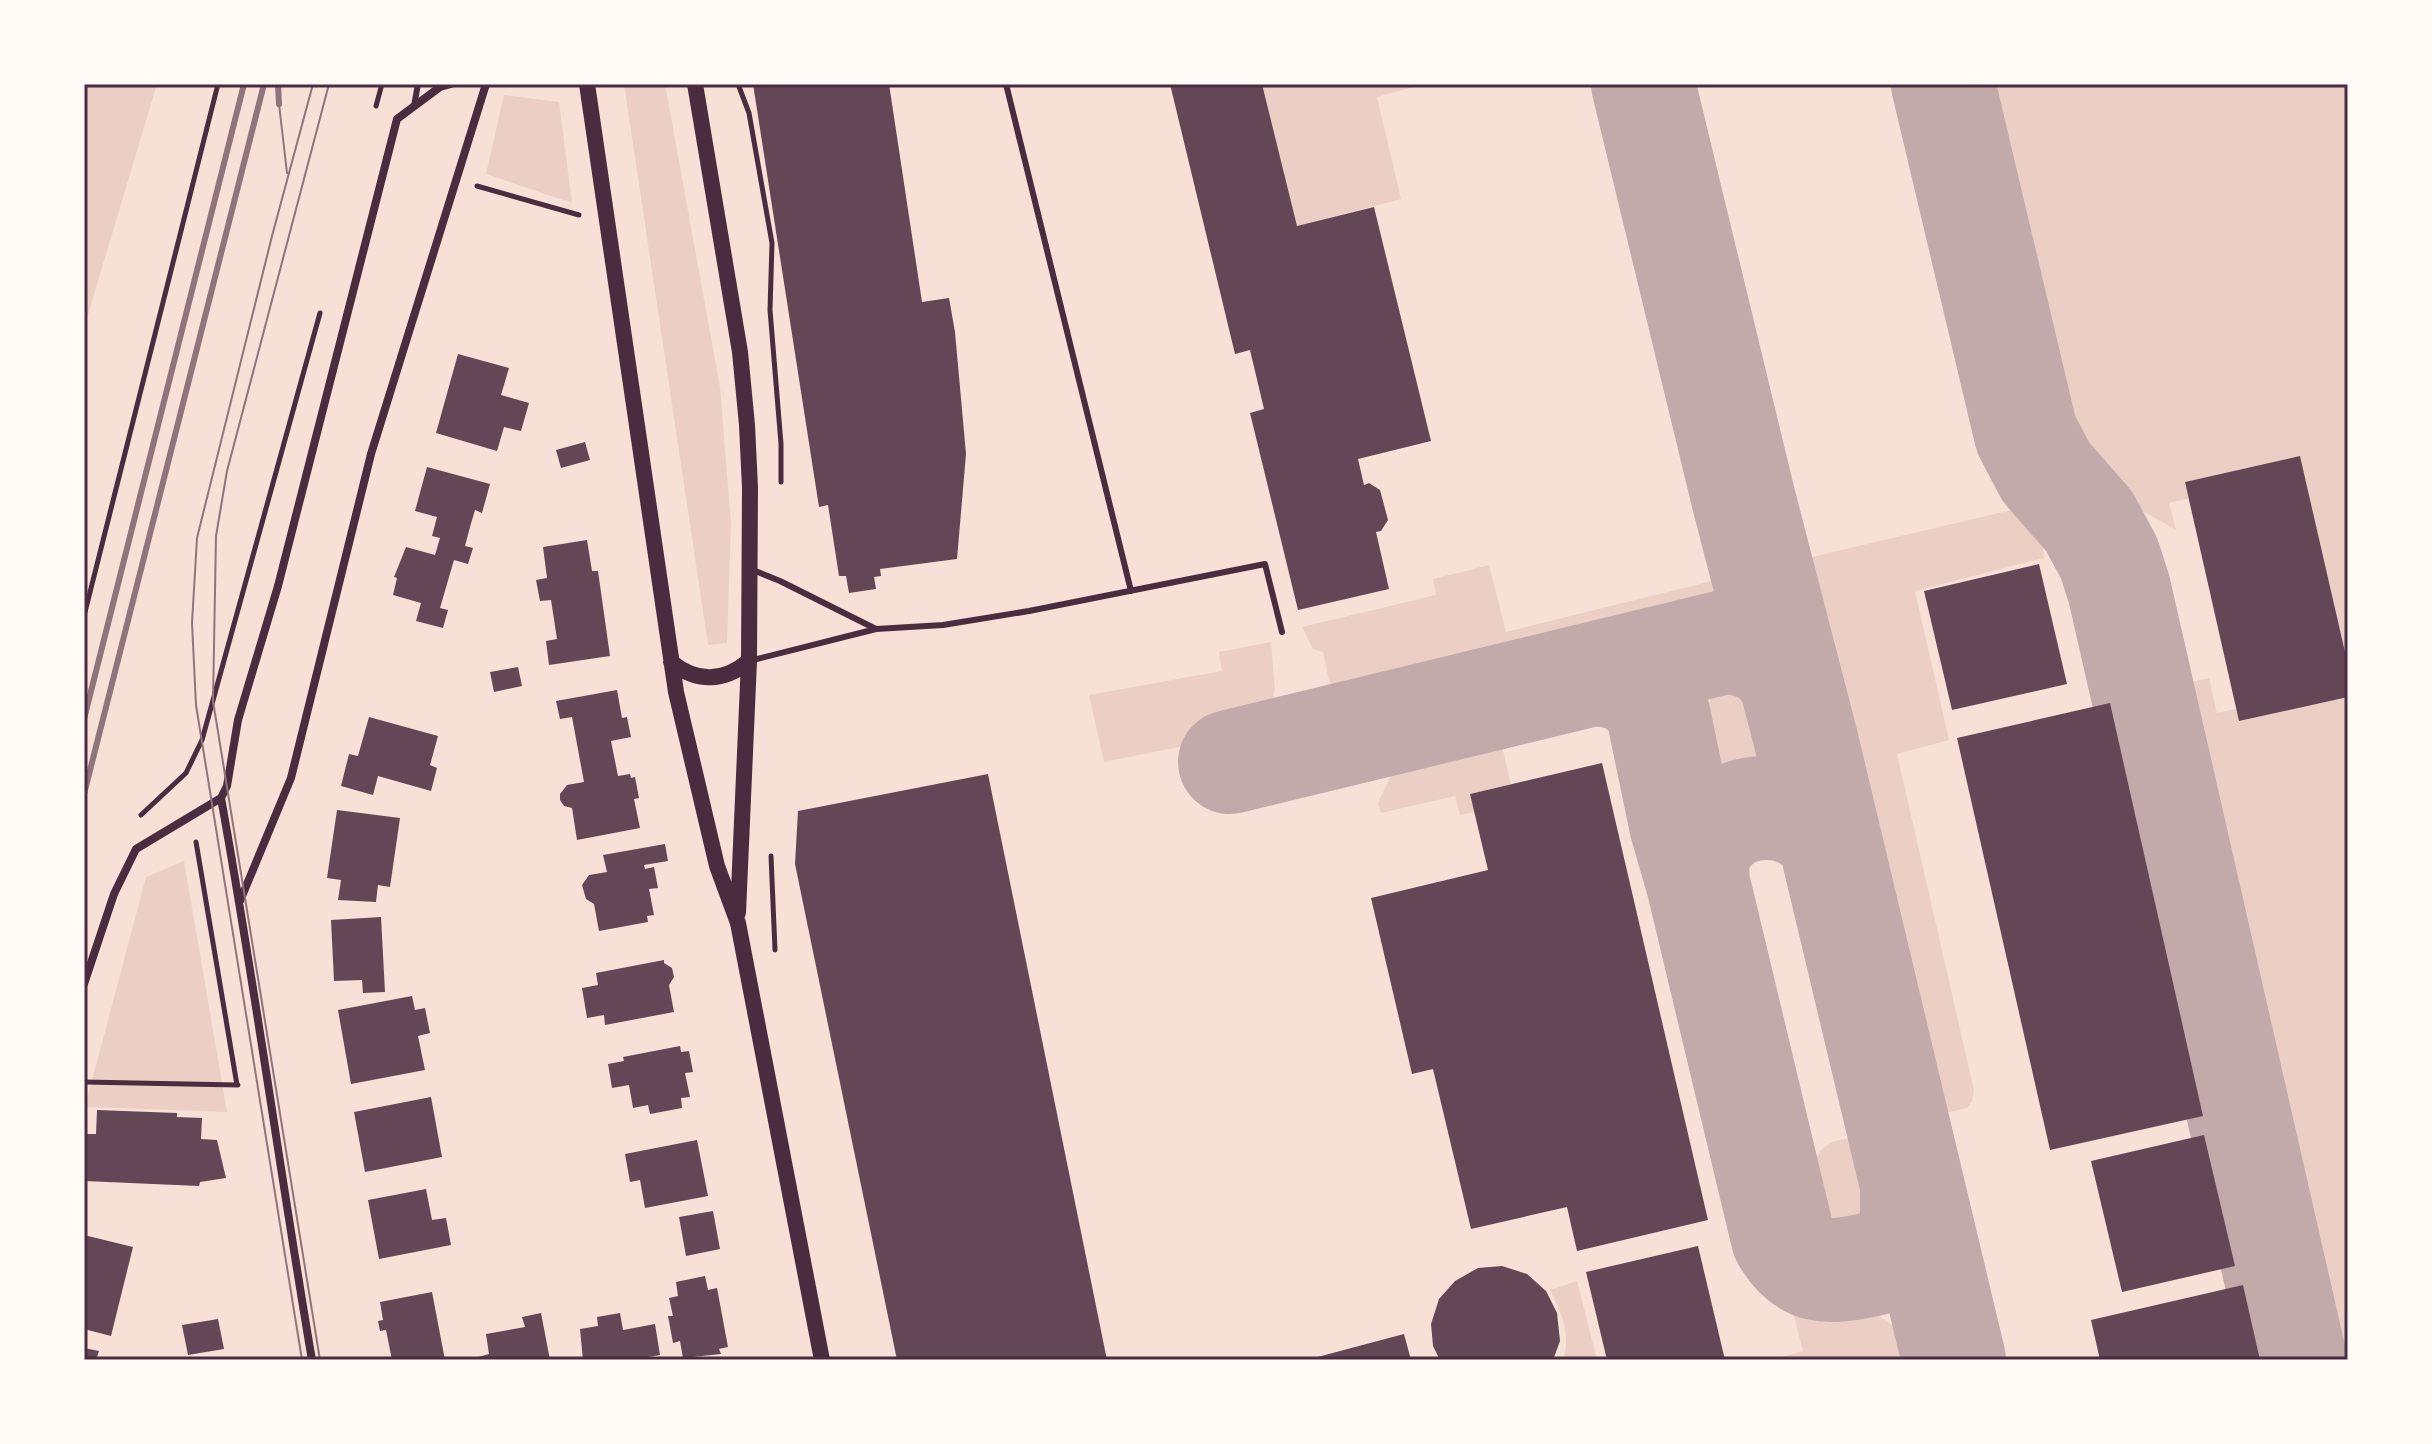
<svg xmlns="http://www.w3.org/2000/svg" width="2432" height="1444" font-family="'Archivo Narrow',sans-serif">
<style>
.green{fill:#ebcfc5}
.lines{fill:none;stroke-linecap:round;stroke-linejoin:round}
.taxiway{stroke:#c3aaaa;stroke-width:104}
.building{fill:#644757}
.path{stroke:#4a2c40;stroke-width:5}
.service{stroke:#4a2c40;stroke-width:6}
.minor{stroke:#4a2c40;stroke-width:8}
.secondary{stroke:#4a2c40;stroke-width:16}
.tram{stroke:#8f747c;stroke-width:2}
.rail{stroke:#8f747c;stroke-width:6}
.neatline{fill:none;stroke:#4a2c40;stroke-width:3}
</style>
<rect width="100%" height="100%" fill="#f7e1d7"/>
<path class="green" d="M84,84h73l-73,244z
M624,84h41l55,303 11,136 -4,120 -19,2z
M1262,84h163l-48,13 24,102 -104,27z
M1973,84h375v581l-48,-209 -115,26 4,16 -20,5 7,27 -98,-55 -15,-17z
M504,95l55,7 13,101 -86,-29z
M2037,504l7,54 -129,33 34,149 -52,14 77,336 -2,11 -5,7c-30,7 -36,11 -57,-15l-124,-477 -1,-29 14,-27z
M1489,565l17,67 214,-53c-9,28 -21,38 -49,45l-327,74 -15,-17 -6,-29 -10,-3 -11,-22 134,-32 -3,-16z
M1271,642l4,48 -8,25 -18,18 -145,29 -15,-67 133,-24 -3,-19z
M2209,678l8,35 19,-4 4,12 108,-24v663h-22l-166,-671z
M1746,691c19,6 23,19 28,37 3,12 8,23 3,36 -8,26 -44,29 -60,7 -5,-8 -5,-22 -7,-31 -4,-16 -6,-26 1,-42z
M1498,730l13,54 -40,10 3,18 -14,3 -5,-19 -74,17 -3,-10 12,-26 22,-27z
M184,861l43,251 -142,-5 61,-230z
M1851,1138c27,8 33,46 24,71 -4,10 -13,18 -20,26l-18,3 -9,-5 -5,-8c-6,-38 -26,-82 28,-87z
M1577,1281l20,79h-34c8,-26 -1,-46 -13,-70z
M1862,1304l40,28 3,28h-133l31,-9 -9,-35z"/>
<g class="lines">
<path class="taxiway" d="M1643,84l101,417 62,239 148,620
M1943,84l83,350 20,38 43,49 20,37 10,31 176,771
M1590,675c31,-2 54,10 68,38l23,111 17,59
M1230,762l495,-120c30,2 50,12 65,38
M1828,839c-29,-43 -102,-42 -126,7 -6,12 -5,25 -4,37l85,355c22,38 46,35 85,27 12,-3 25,-5 33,-16 13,-17 11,-40 11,-61"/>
</g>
<path class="building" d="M753,84h136l33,218 27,-4 6,34 11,122 -9,105 -77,10 1,7 -7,1 2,12 -27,4 -3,-17h-7l-11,-71 -9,2z
M1170,84h92l35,142 77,-19 57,234 -73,18 6,26 5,-2 11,7 8,30 -7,11 -5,1 13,57 -91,21 -48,-197 14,-4 -14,-59 -15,4z
M458,354l51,14 -8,27 28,8 -8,28 -17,-4 -7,24 -61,-18z
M585,442l5,18 -29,8 -5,-18z
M2300,456l48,209v32l-109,24 -54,-239z
M427,467l63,17 -8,29 -7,-3 -5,17 -5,19 8,2 -5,16 -14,-4 -14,48 8,2 -5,18 -27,-7 5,-18 -28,-8 4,-17 -3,-1 12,-30 29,8 5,-17 -8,-2 5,-19 -22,-6z
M587,540l5,31h6l12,85 -61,9 -3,-24 11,-2 -6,-39 -11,1 -4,-21 11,-2 -4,-31z
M2039,564l28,120 -115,26 -28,-119z
M518,667l4,19 -28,6 -4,-20z
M617,690l5,28 5,-1 4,20 -20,4 7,35 12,-2 1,4 4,-1 4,21 -5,1 6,29 -63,12 -5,-32 -8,-2 -4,-6v-6l7,-9 17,-3 -12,-65 -12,2 -4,-18z
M2110,703l93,413 -153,34 -93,-412z
M369,717l69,19 -8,29 7,3 -6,23 -53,-15 -5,19 -32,-9 8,-32 9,2z
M1602,763l106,457 -131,31 -10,-44 -96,22 -38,-160 -21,5 -41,-176 117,-28 -18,-76z
M988,774l119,586h-210l-102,-496 3,-53z
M337,810l63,8 -10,69 -12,-2 -2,17 -38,-2 3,-20 -14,-2z
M665,844l3,17 -24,4 1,4 9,-2 4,21 -9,1 5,26 -7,1 1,6 -49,9 -5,-27 -8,-5 -4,-14 7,-10 18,-3 -4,-17z
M381,917l4,75 -22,1 -1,-13 -28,1 -3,-61z
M664,960v3l8,5 2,9 -5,8 5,27 -69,13 -1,-10 -17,3 -5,-30 16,-3 -2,-12z
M412,996l3,14 10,-2 5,25 -12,3 7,34 -74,14 -13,-74z
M680,1046l1,6 8,-1 4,21 -8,1 5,24 -9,1 1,10 -32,6 -2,-9 -15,3 -4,-23 -17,3 -4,-24 16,-3 -1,-4z
M431,1097l11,60 -77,15 -11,-60z
M97,1110l80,3v4l25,1 -1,21 16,1 9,38 -26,4 -1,4 -115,-5v-47h12z
M2204,1135l31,131 -113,26 -31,-131z
M697,1140l11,56 -63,12 -5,-28 -10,2 -5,-28z
M426,1189l6,31 14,-2 5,27 -72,14 -11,-59z
M713,1211l7,38 -34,7 -7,-39z
M84,1235l49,12 -22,89 -27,-7z
M1698,1246l27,114h-118l-21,-88z
M1502,1266l25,8 19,17 11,22 3,28 -7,19h-113l-7,-14 -2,-22 8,-25 16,-18 23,-13z
M705,1276l3,14 9,-2 11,59 -9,2 2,5 -38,4 -3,-17 -7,2 -5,-27h5l-4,-18 9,-2 -2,-14z
M2243,1285l17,75h-160l-9,-40z
M432,1292l13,68h-53l-6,-30 -6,1 -2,-10 5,-1 -3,-18z
M541,1313l9,47h-82l21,-6 -3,-20 39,-7 -3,-10z
M620,1313l3,17 32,-6 5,31 -29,5h-48l-3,-31 18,-3 -1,-9z
M218,1319l6,30 -36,6 -6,-30z
M1404,1334l7,26h-101v-1z
M84,1348l15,3 -3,9h-12z"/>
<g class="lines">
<path class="path" d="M738,84l11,29 23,130 -2,67 11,134v38
M376,106l6,-22
M477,186l102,29
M84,616l134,-532
M141,815l45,-42 16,-33 118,-427
M196,842l41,243
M771,856l4,94
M84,1082l154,3"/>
<path class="service" d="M1006,84l125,507
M414,106l4,-22
M753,570l27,11 96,48
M749,661l127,-32 67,-4 86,-14 236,-47 17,68"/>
<path class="minor" d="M240,901l51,-123 80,-324 115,-370
M84,984l30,-90 22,-45 85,-51
M312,1360c-32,-187 -57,-375 -91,-562l6,-12 11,-66 40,-134 119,-467 43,-32 11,-3"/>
<path class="secondary" d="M587,84l89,608 41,174 21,57 84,437
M695,84l45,268 7,73 3,63 -1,173 -11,252
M671,662c26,21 53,20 78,-1"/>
<path class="tram" d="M279,104l8,69
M302,1360l-106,-655 -4,-82 5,-85 75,-302 41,-152
M320,1360l-107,-659 3,-165 11,-65 102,-387"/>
<path class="rail" d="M278,84l1,20
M84,719l160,-635
M84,794l180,-710"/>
</g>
<rect width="2432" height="1444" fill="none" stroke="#fffaf5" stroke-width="172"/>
<rect x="86" y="86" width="2260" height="1272" class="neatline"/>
</svg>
